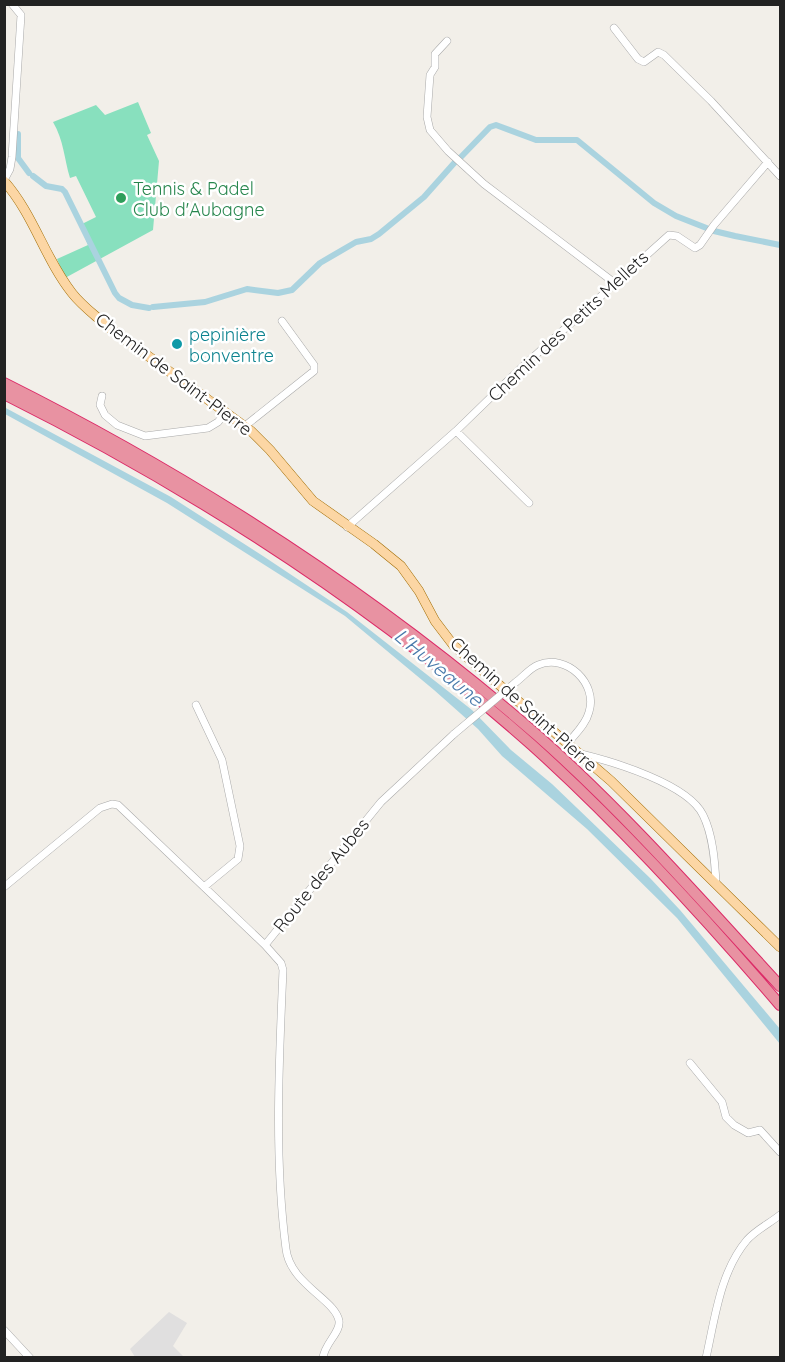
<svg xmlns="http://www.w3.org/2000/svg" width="785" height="1362" font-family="Quicksand,sans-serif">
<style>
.residential{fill:#e0dfdf}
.pitch{fill:#88e0be}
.water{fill:#aad3df}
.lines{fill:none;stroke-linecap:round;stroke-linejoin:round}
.canal{stroke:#aad3df;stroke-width:6}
.minor-casing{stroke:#a9a9a9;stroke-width:8}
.major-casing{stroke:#a06b00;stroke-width:10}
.highway-casing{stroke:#dc2a67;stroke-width:12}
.minor{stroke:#fff;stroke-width:7}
.major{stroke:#fcd6a4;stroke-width:9}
.highway{stroke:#e892a2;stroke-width:10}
.minor-bridge-casing{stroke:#a9a9a9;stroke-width:8;stroke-linecap:butt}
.minor-bridge{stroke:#fff;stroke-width:7}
.leisure-dot{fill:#2e9e5b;stroke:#fff;stroke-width:2}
.culture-dot{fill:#0f9aa8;stroke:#fff;stroke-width:2}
.labels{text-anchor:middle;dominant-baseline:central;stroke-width:5;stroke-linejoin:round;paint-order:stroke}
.leisure-label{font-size:18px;fill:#27864d;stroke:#fff;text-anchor:start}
.street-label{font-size:18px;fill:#222;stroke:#fff}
.culture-label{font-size:18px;fill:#0d838f;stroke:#fff;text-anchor:start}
.water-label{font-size:20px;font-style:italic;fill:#4a7aab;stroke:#fff}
</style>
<rect width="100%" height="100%" fill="#f2efe9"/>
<path class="residential" d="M169,1312l18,11 -14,23 11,11h-49l-5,-8z"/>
<path class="pitch" d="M138,102l13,31 -4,2 12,26 -6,69 -88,48 -8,-19 31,-14 -8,-20 16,-8 -20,-41 -6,2c-6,-20 -6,-37 -17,-56l43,-17 9,10z"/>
<path class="water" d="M4,407l167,90 92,59 84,56 125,98 39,40 41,34 98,94 30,32 100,119v15l-103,-126 -90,-89 -85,-73 -24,-27 -44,-39 -89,-74 -178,-113 -162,-89z"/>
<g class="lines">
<path class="canal" d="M18,134v24l11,15
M459,159l31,-32 6,-2 40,15h41l77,63 22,13 33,13
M33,176l13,10 16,3 3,3 50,101 4,5 13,7 17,3
M714,231l21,5 45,9
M153,307l52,-5 42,-13 31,4 14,-3 28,-27 36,-21 15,-3 8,-5 45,-37 32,-36"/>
<g class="minor-casing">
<path id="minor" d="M614,28l24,31 6,3 14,-10 6,3 47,46 69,75
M447,41l-12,13v13l-5,8 -3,42 3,13 18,21 36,33 132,100
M4,180l6,-11 2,-12 9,-142 -9,-11
M102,396l-2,9 5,10 12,10 28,11 63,-8 10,-6 8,-10
M245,426l69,-55v-6l-32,-44
M456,431l73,72
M347,527l109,-96 64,-62 149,-134 8,1 18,12 5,-3 14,-20 54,-63
M516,682c7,-5 14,-14 22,-17 29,-12 60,19 51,47 -3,12 -13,21 -21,31
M196,705l26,55 18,86 -2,13 -34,28
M581,754c33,8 107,30 122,61 10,20 12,47 13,69
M4,887l96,-79 12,-4 6,1 147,140 16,18 2,7c-4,93 -9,187 3,279 4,35 50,51 53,72 2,11 -15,23 -16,37
M265,945l116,-143 73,-68
M690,1063l32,39 4,15 8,8 14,8 12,-3 20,22
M4,1330l26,28
M706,1358c9,-40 14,-86 41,-118 9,-10 23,-17 33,-25"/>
</g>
<g class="major-casing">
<path id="major" d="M4,181c30,34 41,78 68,112 10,13 23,22 35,33l144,105 19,19 43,51 61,43 27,22 18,25 16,30 19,25 157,135 169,166"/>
</g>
<g class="highway-casing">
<path id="highway" d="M4,383c192,96 372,212 534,353 87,77 164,165 242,250
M4,394c190,95 369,210 528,351 89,80 170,169 248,260"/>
</g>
<use href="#minor" class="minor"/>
<use href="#major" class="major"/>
<use href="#highway" class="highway"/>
<g class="minor-bridge-casing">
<path id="minor-bridge" d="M454,734l62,-52"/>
</g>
<use href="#minor-bridge" class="minor-bridge"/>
</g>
<circle class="leisure-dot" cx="121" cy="198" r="6"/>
<circle class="culture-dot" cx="177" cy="344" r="6"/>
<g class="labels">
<g class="leisure-label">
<text x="133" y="188">Tennis &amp; Padel<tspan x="133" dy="21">Club d'Aubagne</tspan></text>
</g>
<g class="street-label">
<text transform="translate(568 326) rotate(-43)">Chemin des Petits Mellets</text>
<text transform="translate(174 374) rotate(37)">Chemin de Saint-Pierre</text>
<text transform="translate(524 704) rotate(42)">Chemin de Saint-Pierre</text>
<text transform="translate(321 875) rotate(-51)">Route des Aubes</text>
</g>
<g class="culture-label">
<text x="189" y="334">pepinière<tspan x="189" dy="21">bonventre</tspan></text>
</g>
<g class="water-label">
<text transform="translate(439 667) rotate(40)">L'Huveaune</text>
</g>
</g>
<rect width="785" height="1362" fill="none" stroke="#222222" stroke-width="12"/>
</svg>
